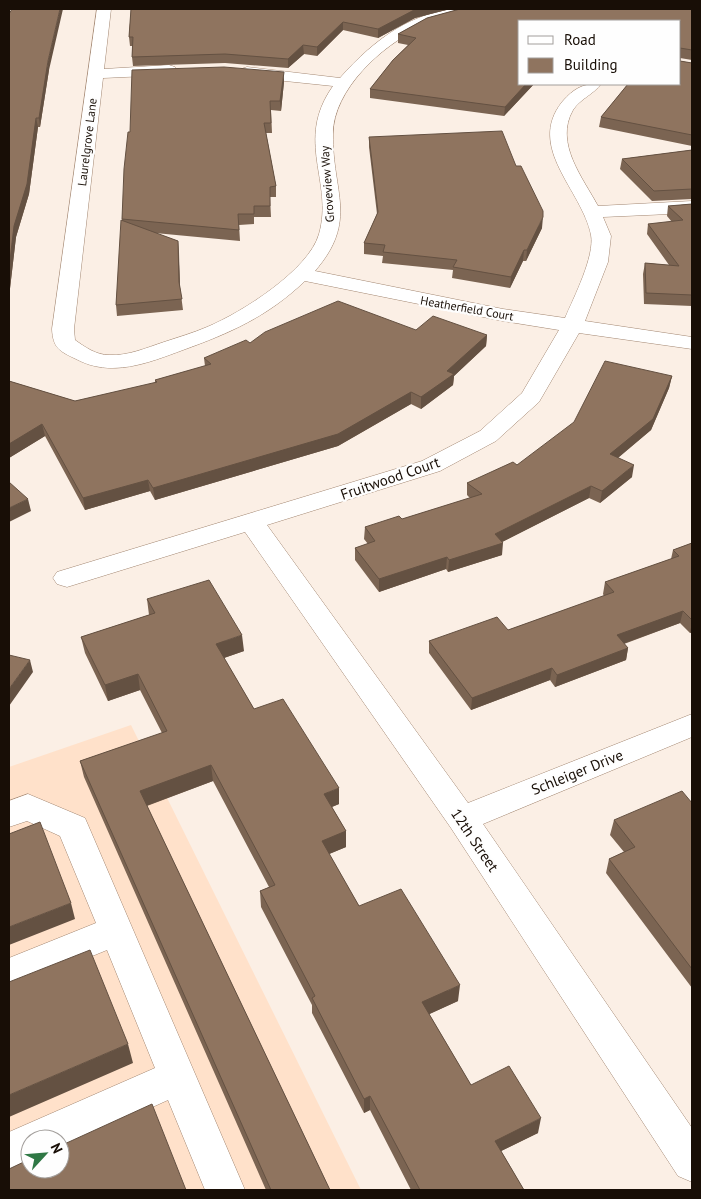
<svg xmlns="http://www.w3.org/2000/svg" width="701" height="1199" font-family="'PT Sans',sans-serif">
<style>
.built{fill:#ffe1ca;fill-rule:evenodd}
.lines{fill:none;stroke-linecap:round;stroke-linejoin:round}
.minor-casing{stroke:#a38772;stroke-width:1}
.minor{fill:#fff;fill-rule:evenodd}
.wall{fill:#7b6452}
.shaded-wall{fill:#645142}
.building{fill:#8f745f;stroke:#645142}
.labels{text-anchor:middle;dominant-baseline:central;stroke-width:4.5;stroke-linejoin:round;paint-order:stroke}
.far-street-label{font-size:12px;fill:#180e06;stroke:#fefefe}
.street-label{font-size:15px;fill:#180e06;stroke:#fefefe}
</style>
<rect width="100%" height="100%" fill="#fbefe5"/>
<path class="built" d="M131,725l230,465h-352v-423zM30,1139h30v30h-30z"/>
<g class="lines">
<g class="minor-casing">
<path id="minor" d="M97,9h14l-7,60 65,-4 6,2 2,3 -2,3 -6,2 -66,3 -29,251 1,11c10,7 21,15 34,15 19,1 37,-7 55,-13 15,-5 29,-9 43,-15 34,-14 102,-57 112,-93 15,-52 -25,-93 14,-148l-86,-9 -6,-2 -2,-3 2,-3 6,-2 93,11c34,-39 79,-73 133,-69l-2,3c-17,5 -35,9 -51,16 -38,17 -87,62 -87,106 -1,58 26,86 -18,137l188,38 62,9c9,-21 30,-62 26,-83 -9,-45 -65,-87 -29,-133 12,-14 22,-19 39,-18 -7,10 -21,15 -28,26 -19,33 10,68 25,96l94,-5v12l-89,4 8,19 -3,26 -23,59 107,16v12l-113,-16 -40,69 -43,39 -56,30 -173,54 201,278 224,-89v23l-209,87 209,304v54l-14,-6 -227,-348 -206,-296 -178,55 -10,-3 -4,-6 4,-6 365,-111 58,-30 42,-38 37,-63 -56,-9 -198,-40c-38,36 -75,52 -122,69 -35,13 -72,28 -107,9 -17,-8 -23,-11 -24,-30z
M28,794l57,24 160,372h-40l-37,-90 -108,49v-10h-30v24l-21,9v-40l146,-64 -48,-118 -98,40v-32l87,-35 -36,-87 -33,-15 -18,6v-26z"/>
</g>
<use href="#minor" class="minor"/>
</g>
<path class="wall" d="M131,9h319l-35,9 -37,20 -35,-8 -26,26 -13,-2 -16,14 -63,-5 -92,3 -1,-9v-11h-2l-1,-9z
M460,9h232v51l-12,-2v3l12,2v83l-93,-19 2,-10 27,-33h52v-63h-160v63h14l-30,32 -134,-18v-9l23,-29 15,-15 -10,-2v-9l29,-16z
M9,14l40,56 -9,57h-2l-9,67 -13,43 -7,60z
M284,82l-3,29 -10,-1 1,23h-6l10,53v11h-6l1,20h-17v7l-15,1 1,16 -85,-8 23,8 2,46 3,23 -66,6 -1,-11 6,-86 8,-87z
M369,137l173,91 -16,33h-3l-13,27 -58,-10 1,-8 -71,-7 1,-7 -19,-2v-11l13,-29 -8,-67z
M692,150v49l-40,2 -32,-32 2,-10z
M692,204v102l-48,-2 -1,-30 2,-11 24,2 -22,-31 1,-10 24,-2 -5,-6 1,-10z
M416,330l71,5 -1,11 -32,30 -1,9 -32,24 -10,-5 -73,42 -183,54 -5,-9 -65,19 -40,-74 -36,22v-77l66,20 80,-18v-3l50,-14 -1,-8 46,-15z
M672,376l-3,12 -18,42 -33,28 14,19 -32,26 -11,-5 -87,44v13l-54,17 -2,-3 -67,23 -24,-32v-12l13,-4 -4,-5 1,-12 37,-8 68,-21 -3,-3v-12l50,-18z
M692,543v89l-2,1 -10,-10 -56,21 4,4 -2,12 -71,27 -5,-7 -79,30 -42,-57v-12l79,-11 96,-34 -1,-2 2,-12 66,-23 2,-9z
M147,599l97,52 -20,7 30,51 85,95 -7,3 14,24v16l-17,7 30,52 99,95 -29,13 42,71 67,48 -37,18 23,39h-113l-41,-80 -6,3 -52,-100v-8l-51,-98 -1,-16 9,-4 -56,-106 -66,25 183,384h-64l-182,-413 -4,-16 82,-28 -22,-43 -32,11 -23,-48 -4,-16 68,-22z
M692,803v185l-86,-115 3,-14 15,-7 -14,-17 4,-15z"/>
<path class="shaded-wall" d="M60,9h3l-14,61 -9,57 -1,-9 9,-57z
M415,9h35l-35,9 -37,20v-9z
M343,22v8l-26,26v-9z
M303,45l1,9 -16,14v-9z
M284,72v10l-3,29 -1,-10z
M526,84h8l-30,32 1,-9z
M36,118l2,9 -9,67 -13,43 -7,60v-28l5,-43z
M543,217l-1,11 -16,33 1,-11z
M178,241l1,11 1,41 -1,-11z
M524,250l-1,11 -13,27 1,-11z
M487,335l-1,11 -32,30 -1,9 -32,24v-12l26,-26z
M672,376l-3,12 -18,42 -43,36 2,-12z
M411,392v12l-73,42 -183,54 -2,-12z
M42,424l3,12 -36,22v-14z
M634,465l-2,12 -32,26 2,-12z
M148,480l2,11 -65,19 -2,-12z
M591,486l-2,12 -91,46 5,-1 -1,12 -54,17 1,-12 46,-26z
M28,499l3,12 -22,11v-14z
M447,557l-1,12 -67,23v-13z
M683,611l-3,12 -66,24 3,-12z
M692,622v10l-2,1z
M242,635l2,16 -26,9 -2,-16z
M628,648l-2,12 -71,27 2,-12z
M30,660l3,12 -24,34v-17z
M552,668l-2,12 -79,30 1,-12z
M138,674l2,16 -32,11 -3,-16z
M211,765l2,16 -70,26 -3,-16z
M339,788v16l-15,6v-16z
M346,831v16l-24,10v-16z
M71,903l4,16 -66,26v-18z
M460,985l-2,16 -37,17 1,-16z
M128,1044l5,19 -124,54v-22z
M370,1096v14l-6,3v-14z
M541,1118l-3,15 -45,22 2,-14z"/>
<path class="building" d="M12,9h48l-12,52 -9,57h-3l-9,66 -13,42 -5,43v-255z
M131,9h285l-38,20 -35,-7 -26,25 -14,-2 -15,14 -63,-5 -93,3 1,-20h-4z
M460,9h232v41l-12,-2v13l12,2v72l-91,-18 27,-33h52v-63h-160v63h6l-21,23 -135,-18 23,-29 23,-22 -18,-4 29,-16z
M224,67l60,5 -4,29h-10l1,22h-7l12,63 -6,1v19h-16v8h-16l1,16 -117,-11 2,-50 4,-37h2l2,-62z
M502,131l14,35h5l22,45v6l-16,33h-3l-13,27 -58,-10 4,-7 -74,-8 2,-7 -21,-2 14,-31 -9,-75z
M692,150v39l-38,2 -32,-32z
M692,204v91l-46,-2 -1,-30 34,3 -31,-42 35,-4 -15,-14z
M121,220l57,21 1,41 3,17 -66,6z
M338,301l78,29 17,-14 54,19 -40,36 7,3 -33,23 -10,-5 -73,42 -185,54 -5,-8 -65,18 -41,-74 -33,20v-63l66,20 82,-19 -2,-2 56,-16 -7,-6 42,-18 4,3 15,-11z
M605,361l67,15 -19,43 -43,35 24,11 -32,26 -11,-5 -96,48 8,9 -54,17 -2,-3 -68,22 -24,-31 20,-7 -10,-14 34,-11 3,3 80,-25 -15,-11 46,-21 4,3 57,-43z
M9,482l19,17 -19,9z
M692,543v77l-9,-9 -66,24 11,13 -71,27 -5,-7 -80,30 -43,-57 68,-24 11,13 106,-38 -9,-10 74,-26 -6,-6z
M209,580l33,55 -26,9 38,65 29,-10 56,89 -15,6 22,37 -24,10 37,65 42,-17 59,96 -38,17 49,83 38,-19 32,52 -46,23 29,49h-104l-50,-94 -6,3 -52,-101 3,-2 -55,-105 15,-6 -64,-120 -71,26 190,399h-59l-191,-429 87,-30 -29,-57 -33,11 -24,-48 74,-24 -8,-14z
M9,655l21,5 -21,29z
M682,791l10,12v166l-83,-110 26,-12 -21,-27z
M40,822l31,81 -62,24v-93z
M90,950l38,94 -119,51v-113z
M152,1104l34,86h-177v-21l21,-10v10h30v-23z"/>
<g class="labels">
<g class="far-street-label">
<text transform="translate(87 142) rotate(-83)">Laurelgrove Lane</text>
<text transform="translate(327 184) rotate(-94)">Groveview Way</text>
<text transform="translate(467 308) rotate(10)">Heatherfield Court</text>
</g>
<g class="street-label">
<text transform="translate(390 478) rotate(-19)">Fruitwood Court</text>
<text transform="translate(577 772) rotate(-22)">Schleiger Drive</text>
<text transform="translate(475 840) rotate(56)">12th Street</text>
</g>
</g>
<rect width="701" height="1199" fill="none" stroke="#180e06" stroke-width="20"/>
<rect x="518" y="20" width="162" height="65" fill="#fefefe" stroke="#a29e9b"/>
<rect x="528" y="36" width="25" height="8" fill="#ffffff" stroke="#a29e9b"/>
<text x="564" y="45" font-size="15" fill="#180e06">Road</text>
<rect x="528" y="58" width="25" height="15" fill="#8f745f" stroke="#a29e9b"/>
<text x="564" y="70" font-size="15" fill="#180e06">Building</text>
<g transform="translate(45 1154) rotate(64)"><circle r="24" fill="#fefefe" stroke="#a29e9b"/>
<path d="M0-4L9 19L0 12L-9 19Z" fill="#2f7845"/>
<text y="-8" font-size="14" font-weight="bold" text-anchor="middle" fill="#180e06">N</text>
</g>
</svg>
